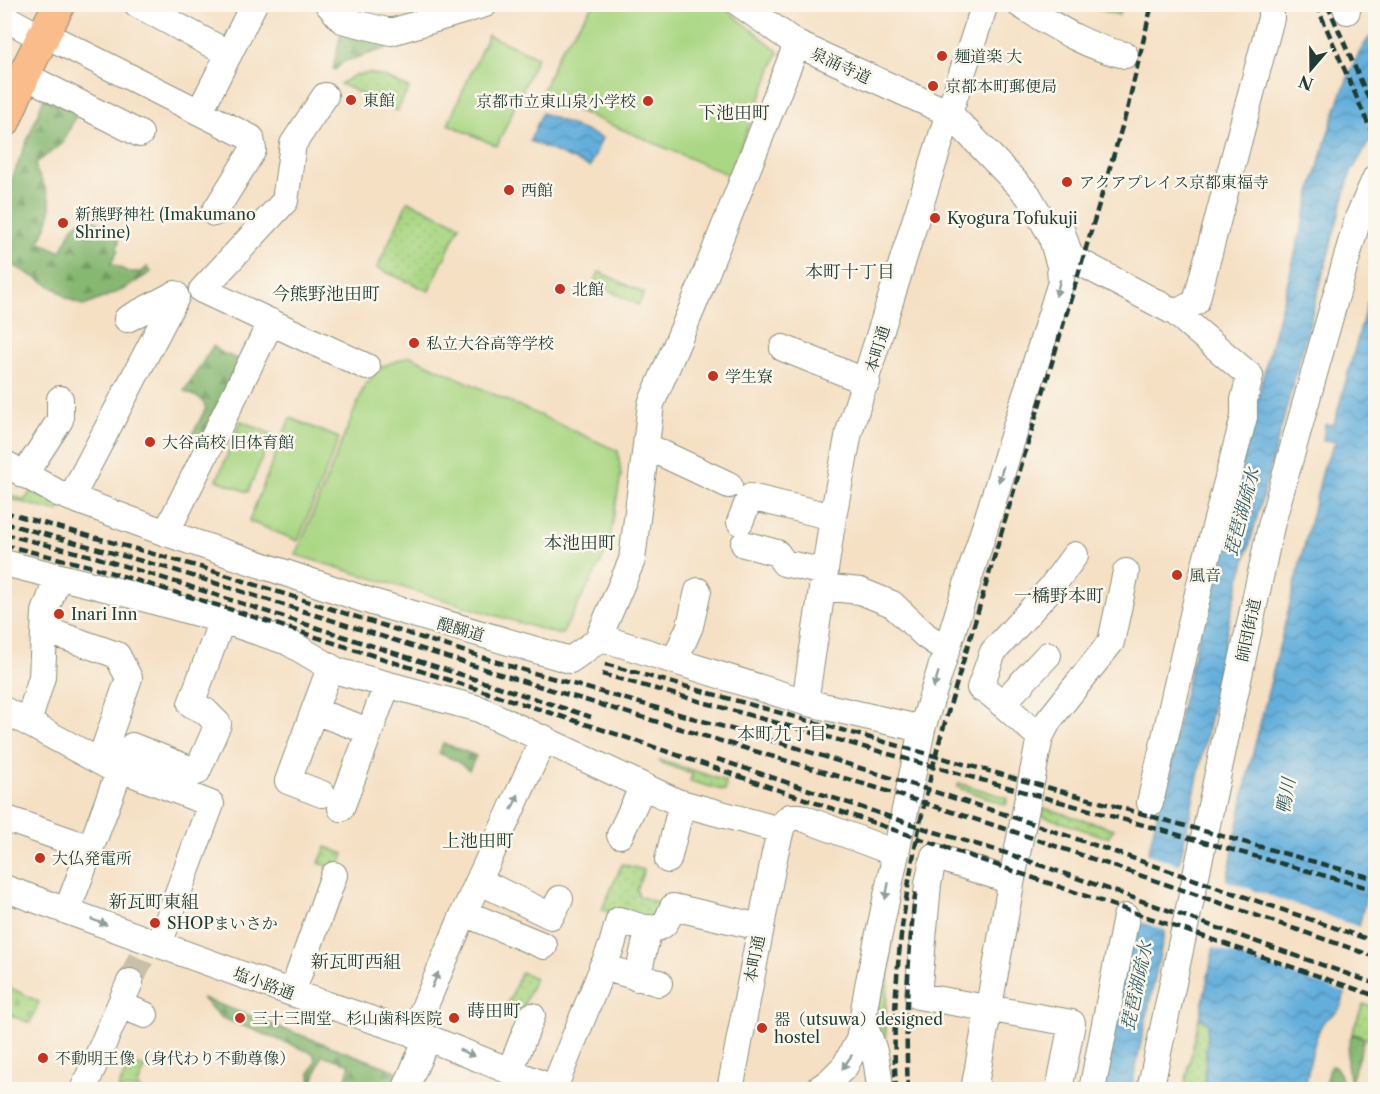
<svg xmlns="http://www.w3.org/2000/svg" width="1380" height="1094" font-family="'Libre Caslon Text','Noto Serif JP',serif">
<style>
.grass{fill:url(#grass-dots);stroke:#648a5c;stroke-width:1.5}
.forest{fill:url(#forest-firs);stroke:#537a53;stroke-width:1.5}
.cemetery{fill:url(#cemetery-stones);stroke:#648a5c;stroke-width:1.5}
.pitch{fill:#aad784;stroke:#648a5c;stroke-width:1.5}
.water{fill:url(#water-waves);stroke:#417688;stroke-width:1.5}
.pier{fill:#f5e0c4}
.lines{fill:none;stroke-linecap:round;stroke-linejoin:round}
.minor-tunnel{stroke:#cabfa7;stroke-width:26;stroke-dasharray:26 13;stroke-linecap:butt}
.minor-casing{stroke:#8a8e7c;stroke-width:28}
.major-casing{stroke:#8a8e7c;stroke-width:34}
.minor{stroke:#fff;stroke-width:26}
.major{stroke:#f9bc8a;stroke-width:32}
.rail{stroke:#1f3d34;stroke-width:4.5;stroke-dasharray:9 4.5;stroke-linecap:butt}
.oneway{fill:#8f9e9a}
.poi-dot{fill:#c8321e;stroke:#fbf7ec;stroke-width:2}
.labels{text-anchor:middle;dominant-baseline:central;stroke-width:5;stroke-linejoin:round;paint-order:stroke}
.poi-label{font-size:16px;fill:#1f3d34;stroke:#fbf7ec;text-anchor:start}
.street-label{font-size:16px;fill:#1f3d34;stroke:#fbf7ec}
.neighbourhood-label{font-size:18px;fill:#1f3d34;stroke:#fbf7ec}
.water-label{font-size:18px;font-style:italic;fill:#335f66;stroke:#fbf7ec}
</style>
<defs>
<pattern id="grass-dots" width="8" height="8" patternUnits="userSpaceOnUse" patternTransform="scale(1.5)"><rect width="8" height="8" fill="#aad784"/><path d="M2 2h.1M6 6h.1" fill="none" stroke="#92b973" stroke-width="1.8" stroke-linecap="round"/></pattern>
<pattern id="forest-firs" width="22" height="20" patternUnits="userSpaceOnUse" patternTransform="scale(1.5)"><rect width="22" height="20" fill="#87b872"/><path d="M5 1l3.5 6h-7zM16 11l3.5 6h-7z" fill="#6e975e"/></pattern>
<pattern id="cemetery-stones" width="16" height="16" patternUnits="userSpaceOnUse" patternTransform="scale(1.5)"><rect width="16" height="16" fill="#aad784"/><path d="M2 7V4a2 2 0 0 1 4 0v3zM10 15v-3a2 2 0 0 1 4 0v3z" fill="#92b973"/></pattern>
<pattern id="water-waves" width="16" height="10" patternUnits="userSpaceOnUse" patternTransform="scale(1.5)"><rect width="16" height="10" fill="#63afdc"/><path d="M0 5q4-4 8 0t8 0" fill="none" stroke="#5190b3"/></pattern>
</defs>
<rect width="100%" height="100%" fill="#fbf7ec"/>
<filter id="ink" filterUnits="userSpaceOnUse"><feTurbulence type="fractalNoise" baseFrequency=".0167" numOctaves="2"/><feDisplacementMap in="SourceGraphic" scale="12" xChannelSelector="R" yChannelSelector="G"/><feConvolveMatrix kernelMatrix="1 2 1 2 8 2 1 2 1" color-interpolation-filters="sRGB"/></filter>
<filter id="wash" filterUnits="userSpaceOnUse"><feTurbulence type="fractalNoise" baseFrequency=".008" numOctaves="4" result="noise"/><feDisplacementMap in="SourceGraphic" scale="24" xChannelSelector="R" yChannelSelector="G"/><feGaussianBlur stdDeviation="1.35" result="paint"/><feColorMatrix in="noise" values="0 0 0 0 0 0 0 0 0 0 0 0 0 0 0 0 0 1.4 0 .05"/><feComposite in="paint" operator="in"/></filter>
<g filter="url(#wash)">
<rect width="100%" height="100%" fill="#f5e0c4"/>
<path class="grass" d="M369,73l16,4 24,11 -12,23 -57,-27 13,-8z
M408,201l52,24 -31,66 -52,-23z
M599,272l45,21 -6,12 -44,-22z
M32,489l30,16 -4,7 -53,-14 -1,-5 21,7z
M660,760l66,21 -1,10 -35,-10 2,-7 -33,-12z
M959,783l49,15 -2,7 -49,-18z
M1044,808l70,21 -6,8 -6,-1 -59,-20z
M326,847l18,7 -5,13h-9l-11,-4z
M622,864l22,6 -7,20 2,6 20,7 -7,23 -50,-16z
M892,933l-6,74v43h-2l-7,-27 -1,-16z
M521,972l14,6 -13,32 -14,-6z
M1363,1004l12,4v34l-23,-9z
M1199,1018l9,5 -4,66h-20z
M130,1061l15,7 -8,19 4,2h-23z"/>
<path class="forest" d="M341,33l46,12v3l-44,14 -8,8 -2,-1z
M44,98l33,15 -14,30 -27,20c-1,9 2,10 6,18 14,26 9,36 -3,61l22,10 12,-25 6,-5 6,2 4,-8 26,19 4,6 -2,6 1,4 -7,12 17,9h14l5,-5 4,5 -27,17 -40,17 -17,-8 -11,-9 -43,-24v-9l-8,-4 -1,-53z
M213,346l9,7 18,7 -41,83 -9,-4 16,-31 -5,-9 -17,-8z
M443,743l33,13 -7,14 -14,-10 -16,-7z
M202,998l192,72 7,4 -7,15h-51l7,-25 -28,-9 -11,33 -1,-15 6,-12 -3,-8 -93,-36z
M1352,1034l12,5 -13,42c-6,-17 -5,-30 1,-47z
M1332,1066l5,2 9,21h-22l5,-20z"/>
<path class="cemetery" d="M1083,5h38l-2,10z
M5,985l34,17 -9,21 -20,-8 -1,2 -4,-2z"/>
<path class="pitch" d="M593,5h128l56,45 1,3 -49,122 -188,-80 18,-43z
M488,35l49,22 -40,89 -49,-22z
M410,356l208,95 3,24 -13,74 -46,85h-5l-261,-79 70,-173 3,1 6,-14z
M290,418l49,20 -41,103 -49,-20z
M241,421l31,13 -24,58 -31,-12z"/>
<path class="water" d="M1375,32v100l-25,42 -121,446 -23,119 -75,350 -32,1c54,-274 119,-547 191,-816 12,-47 52,-217 85,-242z
M542,113l60,25 -12,29 -60,-26z
M1375,276l1,574 -34,154c-6,14 -15,11 -20,20 -9,15 -14,48 -17,65h-101l4,-66 -8,-6 50,-252 74,-299 12,-25h-13l2,-16 9,-1z"/>
<path class="pier" d="M1145,853l36,12 -14,66 -37,-13z
M1225,880l137,48 -15,65 -135,-46z"/>
</g>
<g filter="url(#ink)">
<g class="lines">
<path class="minor-tunnel" d="M130,982l15,-32"/>
<g class="minor-casing">
<path id="minor" d="M137,4l92,50
M328,4l14,16 49,12 94,-28
M740,4l57,40 152,69 79,82 23,40 9,31 1,16 -139,447 -54,257 -9,54 -14,26 -16,16 -12,8
M1019,4c34,21 66,43 106,51
M1345,4l2,7
M4,17l38,21
M44,34l207,104 2,12 -39,63
M24,75l116,59
M325,96l-32,48 -8,57 -83,89 165,77
M200,111l54,-107
M1062,232l8,25 106,56 74,63 -6,24v17l-43,163 -51,223
M1176,313l20,-11 75,-284v-14
M783,348l84,34
M646,446l83,39
M4,463l54,30 108,40 203,68 201,59 26,-18 3,-5 206,65 117,27
M24,475l36,-55v-21
M71,498l105,-201 -1,-3 -48,25
M740,522l10,-25 83,20
M166,533l105,-211
M744,544l33,9 7,10 41,9
M4,563l117,29 101,28 66,22 49,29 142,38 198,93 103,28
M822,587l38,4 32,13 34,32 21,14
M45,630l72,25 12,23 -29,83
M599,637l33,-77 19,-156 42,-98 104,-262
M675,660l15,-34 8,-35
M805,702l28,-185 16,-85 100,-319 36,-109
M1002,704l46,-49
M4,710l115,62 7,-1 85,33 -52,140
M314,711l41,15
M28,723l14,-46 3,-65 13,-35
M1040,737l-49,-43 -11,-6 13,-36 57,-63 25,-34
M115,770l17,-24 65,26 21,-48 -13,-13 -14,-7 31,-84
M322,794l-34,-13 39,-105 10,-5
M341,808l46,-123
M4,818l86,30
M620,835l23,-49
M668,860l14,-57
M479,881l72,35 9,-17
M1011,881l-77,-25 -6,28 -10,112 154,27 -13,67
M4,888l288,105 141,47 124,50
M67,911l52,-139
M464,913l80,33
M602,967l57,16
M637,978l12,-50
M292,993l42,-118
M120,1005l25,10
M863,1025c12,21 15,41 17,65
M413,1034l51,-121 80,-175
M510,1071l22,-55
M554,1088l58,-143 7,-25c11,3 33,14 44,5 5,-4 7,-12 10,-18l87,20
M83,1090l47,-108
M405,1090l22,-52
M730,1090l45,-237 7,-28 8,-8h10l95,36
M974,1090l36,-201 30,-152 9,-17 62,-78 15,-70
M1092,1090l34,-173
M1150,1090l121,-564 87,-308 18,-41"/>
</g>
<g class="major-casing">
<path id="major" d="M4,122l20,-47 35,-71"/>
</g>
<use href="#minor" class="minor"/>
<use href="#major" class="major"/>
<path class="rail" d="M1316,4l60,138
M1327,4l49,111
M4,512l196,55 313,100 278,79 216,69 369,127
M4,523l167,46 351,112 355,107 135,43 364,126
M4,534l91,23 87,27 409,133
M4,545l89,22 130,40 396,128 757,261
M605,664l771,215
M602,674l774,216
M717,759l218,73 74,22 367,130
M896,1090c-7,-121 13,-227 42,-344l189,-636 25,-106
M908,1090c-3,-68 -1,-134 8,-201"/>
</g>
<defs><path id="oneway-solid" d="M-6-.8H1V-3.2L6.5 0L1 3.2V.8H-6Z" transform="scale(1.5)"/></defs>
<g class="oneway">
<use href="#oneway-solid" transform="translate(1058 288) rotate(104)"/>
<use href="#oneway-solid" transform="translate(1001 474) rotate(107)"/>
<use href="#oneway-solid" transform="translate(936 680) rotate(107)"/>
<use href="#oneway-solid" transform="translate(515 802) rotate(-65)"/>
<use href="#oneway-solid" transform="translate(887 891) rotate(101)"/>
<use href="#oneway-solid" transform="translate(99 922) rotate(20)"/>
<use href="#oneway-solid" transform="translate(435 980) rotate(-67)"/>
<use href="#oneway-solid" transform="translate(467 1053) rotate(22)"/>
<use href="#oneway-solid" transform="translate(847 1062) rotate(125)"/>
</g>
</g>
<g class="poi-dot">
<circle cx="942" cy="56" r="6"/>
<circle cx="933" cy="86" r="6"/>
<circle cx="351" cy="100" r="6"/>
<circle cx="648" cy="101" r="6"/>
<circle cx="1067" cy="182" r="6"/>
<circle cx="509" cy="190" r="6"/>
<circle cx="935" cy="218" r="6"/>
<circle cx="63" cy="223" r="6"/>
<circle cx="560" cy="289" r="6"/>
<circle cx="414" cy="343" r="6"/>
<circle cx="713" cy="376" r="6"/>
<circle cx="150" cy="442" r="6"/>
<circle cx="1177" cy="575" r="6"/>
<circle cx="59" cy="614" r="6"/>
<circle cx="40" cy="858" r="6"/>
<circle cx="155" cy="923" r="6"/>
<circle cx="240" cy="1018" r="6"/>
<circle cx="454" cy="1018" r="6"/>
<circle cx="762" cy="1028" r="6"/>
<circle cx="43" cy="1058" r="6"/>
</g>
<g class="labels">
<g class="poi-label">
<text x="954" y="56">麺道楽 大</text>
<text x="945" y="86">京都本町郵便局</text>
<text x="363" y="100">東館</text>
<text x="636" y="101" text-anchor="end">京都市立東山泉小学校</text>
<text x="1079" y="182">アクアプレイス京都東福寺</text>
<text x="521" y="190">西館</text>
<text x="75" y="214">新熊野神社 (Imakumano<tspan x="75" dy="18">Shrine)</tspan></text>
<text x="947" y="218">Kyogura Tofukuji</text>
<text x="572" y="289">北館</text>
<text x="426" y="343">私立大谷高等学校</text>
<text x="725" y="376">学生寮</text>
<text x="162" y="442">大谷高校 旧体育館</text>
<text x="1189" y="575">風音</text>
<text x="71" y="614">Inari Inn</text>
<text x="52" y="858">大仏発電所</text>
<text x="167" y="923">SHOPまいさか</text>
<text x="252" y="1018">三十三間堂</text>
<text x="442" y="1018" text-anchor="end">杉山歯科医院</text>
<text x="774" y="1019">器（utsuwa）designed<tspan x="774" dy="18">hostel</tspan></text>
<text x="55" y="1058">不動明王像（身代わり不動尊像）</text>
</g>
<g class="street-label">
<text transform="translate(841 65) rotate(25)">泉涌寺道</text>
<text transform="translate(877 349) rotate(-73)">本町通</text>
<text transform="translate(461 629) rotate(16)">醍醐道</text>
<text transform="translate(1248 630) rotate(-78)">師団街道</text>
<text transform="translate(754 959) rotate(-79)">本町通</text>
<text transform="translate(264 983) rotate(20)">塩小路通</text>
</g>
<g class="neighbourhood-label">
<text x="734" y="113">下池田町</text>
<text x="850" y="272">本町十丁目</text>
<text x="326" y="294">今熊野池田町</text>
<text x="580" y="543">本池田町</text>
<text x="1059" y="596">一橋野本町</text>
<text x="782" y="734">本町九丁目</text>
<text x="478" y="841">上池田町</text>
<text x="154" y="902">新瓦町東組</text>
<text x="356" y="962">新瓦町西組</text>
<text x="494" y="1011">蒔田町</text>
</g>
<g class="water-label">
<text transform="translate(1242 512) rotate(-75)">琵琶湖疏水</text>
<text transform="translate(1286 796) rotate(-80)">鴨川</text>
<text transform="translate(1137 986) rotate(-78)">琵琶湖疏水</text>
</g>
</g>
<rect width="1380" height="1094" fill="none" stroke="#fbf7ec" stroke-width="24"/>
<g transform="translate(1311 69) rotate(200)" stroke="#fbf7ec" stroke-width="4.5" paint-order="stroke">
<path d="M0-4.5L10 22L0 15L-10 22Z" fill="#1f3d34"/>
<text y="-9" font-size="16" font-weight="bold" text-anchor="middle" fill="#1f3d34">N</text>
</g>
</svg>
